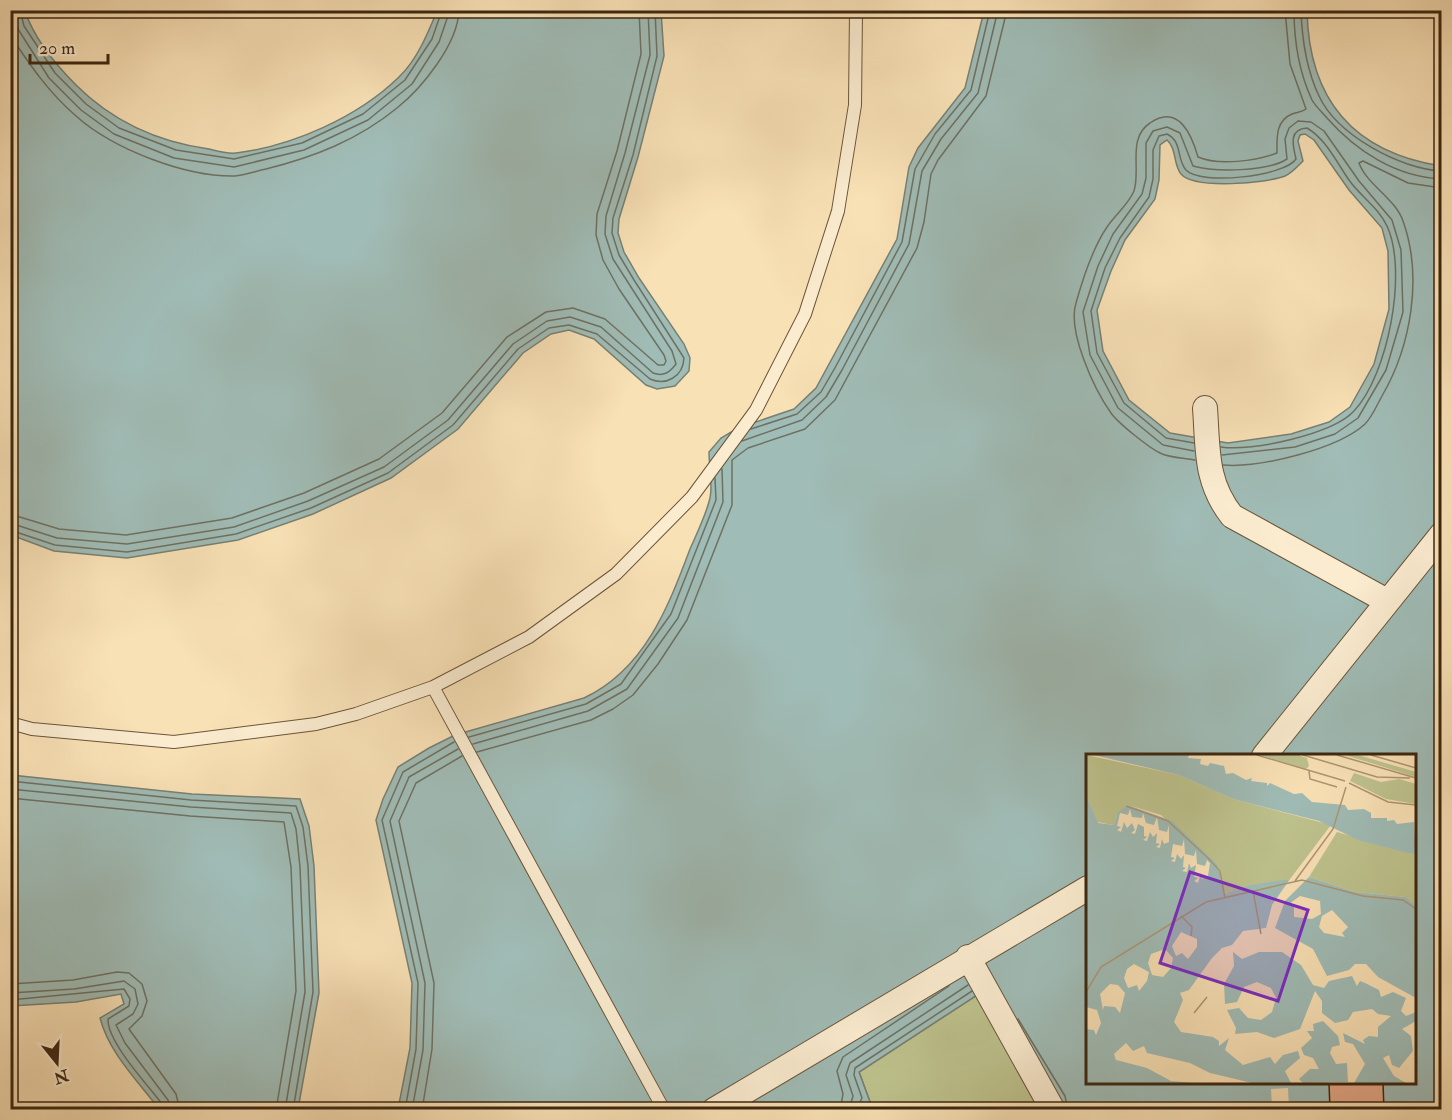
<svg xmlns="http://www.w3.org/2000/svg" width="1452" height="1120" font-family="'IM FELL Double Pica',serif">
<style>
.green{fill:#bec38e;stroke:#7d744e;stroke-width:1.5}
.water{fill:#a0bcb6;stroke:#788073;stroke-width:1.5;fill-rule:evenodd}
.pier{fill:#f9e1b6}
.lines{fill:none;stroke-linecap:round;stroke-linejoin:round}
.shore{stroke:#6e7162;stroke-width:1.5}
.building{fill:#e4a888;stroke:#3c260f;stroke-width:1.5}
.service-casing{stroke:#6b5539;stroke-width:14}
.minor-casing{stroke:#6b5539;stroke-width:26}
.service{stroke:#fbecd0;stroke-width:12}
.minor{stroke:#fbecd0;stroke-width:24}
.inset-road{fill:none;stroke:#ad9673;stroke-width:1.5}
.view{fill:#7b2cbf;fill-opacity:0.15;stroke:#7b2cbf;stroke-width:3}
.inset-edge{fill:none;stroke:#3c260f;stroke-width:3}
</style>
<rect width="100%" height="100%" fill="#f9e1b6"/>
<filter id="stains"><feTurbulence type="fractalNoise" baseFrequency=".00333" numOctaves="4"/><feColorMatrix values="0 0 0 0 .2 0 0 0 0 .09 0 0 0 0 .02 0 0 0 .5 -.17"/></filter>
<radialGradient id="worn" r=".72"><stop offset=".6" stop-color="#630" stop-opacity="0"/><stop offset="1" stop-color="#630" stop-opacity=".3"/></radialGradient>
<path class="green" d="M977,995l70,115h-188l11,-8 -11,-30z"/>
<path class="water" d="M10,11h15c9,27 31,54 51,74 37,37 82,57 133,64 8,2 18,5 27,4 57,-7 122,-36 163,-76 18,-17 29,-44 38,-66h224l3,45 -26,101 -19,62 -1,14 6,19 15,26 45,66 6,14 -1,13 -14,15 -18,3 -11,-4 -52,-46 -25,-9 -18,4 -28,19 -65,76 -67,49 -78,36 -75,26 -111,18 -73,-7 -43,-16z
M984,11h323c2,88 46,141 134,155v943h-394l-70,-114 -118,77 11,30 -11,7h-461l12,-61 2,-65 -36,-163 7,-21 15,-32 31,-19 26,-13 129,-37c60,-28 84,-90 106,-149 7,-16 16,-34 20,-51 3,-14 -1,-31 -1,-46l12,-14 17,-10 56,-19 22,-21 81,-149 12,-72 9,-19 47,-60zM1305,134l9,6 35,50 33,38 6,23 1,58 -15,55 -24,43 -21,15 -38,12 -63,9 -58,-10 -41,-33 -26,-49 -6,-41 14,-39 14,-31 30,-41 4,-19 1,-35 7,-5c10,9 6,24 14,34 14,16 86,9 104,2 7,-3 13,-10 18,-15l-5,-20 2,-6zM1088,756h326v326h-326z
M11,775l181,19 108,5 9,27 5,40 5,127 -21,116h-139c-21,-28 -50,-56 -59,-91l24,-14 -3,-10 -45,8 -65,4z"/>
<path class="pier" d="M1288,1088l1,20h-17l-1,-19z"/>
<g class="lines">
<path class="shore" d="M13,10l5,19 31,49 32,32 33,24 60,24 60,9 70,-17 64,-30 44,-36 27,-42 11,-32
M20,10l4,16 31,47 31,31 33,24 57,22 58,9 68,-16 61,-29 42,-34 27,-41 10,-29
M1294,10c0,32 5,62 18,90 4,7 10,12 15,18 29,33 69,59 115,61
M1301,10c1,30 5,59 18,86 18,39 81,73 123,75
M10,35c20,30 39,58 66,81 37,33 109,61 159,60 10,-1 21,-5 31,-7 48,-12 92,-29 131,-61 25,-20 61,-64 62,-98
M751,429l46,-15 24,-22 15,-26 66,-124 13,-73 20,-35 36,-44 19,-80
M742,441l60,-21 24,-23 16,-27 67,-126 13,-73 19,-32 37,-46 20,-83
M1194,443l-28,-5 -42,-35 -27,-50 -6,-42 14,-43 15,-30 29,-41 4,-18v-29l6,-14 8,-2c16,8 9,25 19,36 15,16 99,6 110,-11 -3,-13 -8,-30 11,-31 19,11 30,35 42,52 11,16 30,28 38,46 21,45 1,149 -33,185 -21,23 -103,41 -133,36
M1194,451l-31,-6 -45,-37 -28,-53 -7,-43 15,-46 15,-32 29,-40 4,-16v-35l7,-12 14,-4 13,6 13,33c22,6 74,6 94,-7l-2,-20 4,-11 9,-7 13,1 13,9 35,50 33,39 9,30 2,62 -17,58 -28,48 -23,16 -40,13 -73,8
M1195,460c-11,-2 -25,-2 -35,-7 -12,-6 -42,-30 -49,-40 -17,-24 -44,-82 -35,-110 7,-25 16,-54 31,-76 8,-12 21,-22 27,-36 7,-22 -7,-53 16,-68 29,-20 42,13 48,34 21,9 58,4 79,-4 0,-14 -2,-32 15,-39 6,-2 10,-2 14,-5l-16,-45 -5,-54
M1223,465c37,3 115,-16 142,-41 7,-7 12,-19 17,-28 29,-50 41,-119 21,-175 -8,-23 -36,-36 -44,-58l4,-2 45,22 34,5
M10,514l49,15 67,6 106,-17 72,-25 75,-34 63,-46 65,-76 39,-25 27,-4 32,11 53,46h6l2,-4 -2,-6 -45,-66 -16,-29 -7,-25 1,-21 20,-63 24,-97 -2,-44
M10,523l47,15 70,6 107,-17 74,-26 76,-34 64,-47 65,-76 34,-23 23,-4 31,10 52,46c11,4 17,-1 23,-9l-4,-13 -59,-92 -8,-25 1,-18 19,-63 25,-98 -2,-45
M10,530l45,15 72,7 109,-18 75,-26 77,-35 65,-48 65,-76 31,-21 20,-3 28,9 53,45c16,7 33,-2 34,-21l-50,-78 -15,-25 -7,-22 1,-15 20,-63 24,-99 -2,-46
M469,737l117,-33 35,-20 50,-70 45,-114 -1,-22
M473,744l115,-33 39,-22 51,-71 45,-116 -1,-33
M477,752l114,-32 22,-11 20,-14 25,-31 29,-44 45,-115v-45l16,-12 57,-19 30,-29 82,-152 7,-26 7,-48 7,-14 48,-64 21,-86
M10,781l181,19 105,6 7,21 5,39 5,126 -20,118
M10,789l181,18 100,6 5,16 4,38 5,125 -20,118
M10,798l180,18 94,6 7,45 5,124 -20,119
M10,984l63,-4 44,-8 12,1 13,11 5,17 -5,15 -13,13 47,65 4,16
M10,993l64,-4 50,-8 11,8 3,15 -5,10 -17,11 9,18 43,57 3,10
M10,1000l114,-11 6,10 -1,7 -21,13c-1,23 40,66 54,85l1,6
M1018,1019l47,77 3,14
M405,1110l11,-61 2,-66 -36,-163 21,-48 51,-30
M412,1110l11,-60 2,-67 -35,-162 19,-44 49,-28
M422,1110l10,-61 2,-66 -35,-162 17,-38 46,-27
M840,1110l3,-16 -6,-23 6,-14 106,-71
M849,1110l4,-14 -7,-21 4,-12 118,-78
M856,1110l6,-12 -8,-23 1,-7 117,-77"/>
</g>
<path class="building" d="M1329,1083h54l1,27h-54z"/>
<g class="lines">
<g class="service-casing">
<path id="service" d="M433,687l231,423
M10,723l22,6 142,13 142,-18 40,-10 77,-27 96,-50 87,-63 76,-77 64,-87 49,-96 33,-103 17,-106 1,-95"/>
</g>
<g class="minor-casing">
<path id="minor" d="M1205,408c3,41 0,74 27,108l155,85
M1264,756l178,-222
M968,957l85,153
M714,1110l374,-222"/>
</g>
<use href="#service" class="service"/>
<use href="#minor" class="minor"/>
</g>
<g transform="translate(1086 754)">
<rect width="330" height="330" fill="#f9e1b6"/>
<path d="M0,1l93,20 54,24 98,26 -41,54 -65,15 -7,-29 -57,-50 -33,-10 -11,10 -3,10 -17,-3 -11,-27zM174,1h38l9,3 2,8 -3,3zM259,1h13l58,17v5zM268,19l27,9 18,-3 17,5v20l-30,-5 -36,-18zM251,78l79,23v50l-10,-8 -51,-5 -46,-15z" fill="#bec38e"/>
<path d="M8,1h95l-1,3 13,1 -1,5 8,2 2,-3 14,3 2,8 7,-1 13,7 6,-2 -1,3 16,2v3l3,-3 24,11 8,-1 10,9 33,3 3,5 16,-1 7,4v5h16v3l7,-1 3,4 17,-2 2,33 -58,-15 -39,-19 -86,-22 -54,-24zM0,41l12,28 16,2 4,-13 10,-7 44,16 46,44 7,29 26,-9 39,-6 -18,26 -6,23 -23,3 -11,14 -10,3 -10,10 -23,32 -9,3 3,7 -9,22 7,10 32,5 6,4v5l10,-8 -4,12 18,15 27,-8 5,7 8,-9 15,-4 2,7 -15,13 6,12h-39l-42,-10 -20,-10 -43,-10 -3,-7 -11,5 -7,-8 -12,11 2,6 31,8 24,13 23,2h-108v-54l8,1 2,5 5,-12 -4,-13 -11,-3zM95,178l16,7v8l-9,12 -6,-6 -6,3 -4,-10zM79,195l8,9 -2,10 -8,9 -11,-2 -4,-12 3,-9zM48,210l15,8 -2,9 -8,10 -2,-6 -9,3 -4,-10 3,-9zM24,230l8,1 7,8 -5,20 -5,-6 -11,-1 -1,4 -3,-16zM223,123l46,15 51,5 10,8v93l-38,-21 -12,-13h-11l-6,6 -22,6 -14,-27 -38,-21 10,-27zM214,142l20,5 1,13 -9,5 -18,-2v-13h-5zM246,156l16,17 -6,6 3,4 -21,-4 -5,-6 3,-11zM147,198l9,7 17,-7h23l19,13 12,20 11,3 5,-7 23,-5 5,10 3,-5 5,2 14,7 2,7 12,-5 13,6 -5,13 5,5 10,-4v9l-14,8 9,7 2,15 -14,17 -7,-3 -3,-10 -6,3 11,18 12,7h-52l11,-19 -12,-20 -8,-2 -2,-9 22,11 -2,-4 6,-4 9,1v-10l13,-11 -13,-2 -6,-5 -19,3 -5,8 -13,3 -13,-10v-12l-7,-10 -15,38 -26,9 -17,-6 -22,2 1,-6 -9,-18 12,-2 9,10 13,2 11,-8 4,-14 -5,-10 -14,-6 -13,5 -7,15 -12,2 -1,-20 10,-18zM237,267l15,15 2,9 -8,2 -2,6 6,11 11,-1 1,19 -45,1 -4,-4 11,-10h9l-6,-11 -9,-3 -3,-7 11,-10 -5,-7h7l-1,-7z" fill="#a0bcb6" fill-rule="evenodd"/>
<path d="M44,55l2,8 10,1 1,-5 3,10 8,2 3,-8 2,13 8,2 2,-7v17l-5,2 -2,-5 -2,9 -4,-1 4,-3 -4,-1 1,-10 -4,4 -3,-5 -3,9 -4,-1 4,-3 -3,-1v-9l-6,-3 -3,10 -4,-1 4,-3 -3,-7 -5,5 -3,-6 -3,10 -4,-2 4,-3 -4,-1 3,-13 8,2zM98,85l1,15 9,2 2,-6 1,14 8,2 2,-6 3,3 -2,13 -6,3 -1,-6 -3,10 -4,-2 4,-3 -4,-1 2,-12 -5,3 -2,-5 -2,9 -5,-1 4,-3 -3,-1 1,-12 -3,4 -4,-5 -2,8 -4,-1 4,-3 -4,-1 2,-13 9,2z" fill="#f9e1b6"/>
<path class="inset-road" d="M171,1l88,26M217,1l74,22 33,1M251,1l79,23M285,1l45,13M223,17l1,8 27,8M263,29l39,19 28,3M40,52l42,15 40,37 12,13 5,27M209,127l38,-52 13,-42M167,137l8,43M95,162l11,11 -1,9M0,238l15,-25 105,-65 96,-22 61,16 40,4 13,9M108,259l13,-16"/>
<path class="view" d="M104,118l118,38 -30,91 -118,-38z"/>
<rect width="330" height="330" class="inset-edge"/>
</g>
<rect width="1452" height="1120" fill="none" stroke="#f9e1b6" stroke-width="36"/>
<rect x="12" y="12" width="1428" height="1096" fill="none" stroke="#3c260f" stroke-width="3"/>
<rect x="18" y="18" width="1416" height="1084" fill="none" stroke="#3c260f" stroke-width="1.5"/>
<g transform="translate(57 1063) rotate(162)" stroke="#fbecd0" stroke-width="4.5" paint-order="stroke">
<path d="M0-4.5L10 22L0 15L-10 22Z" fill="#3c260f"/>
<text y="-9" font-size="16" font-weight="bold" text-anchor="middle" fill="#3c260f">N</text>
</g>
<path d="M30 54v9h78v-9" fill="none" stroke="#3c260f" stroke-width="3"/>
<text x="39" y="54" font-size="18" fill="#3c260f" stroke="#fbecd0" stroke-width="4.5" paint-order="stroke">20 m</text>
<rect width="100%" height="100%" filter="url(#stains)"/>
<rect width="100%" height="100%" fill="url(#worn)"/>
</svg>
